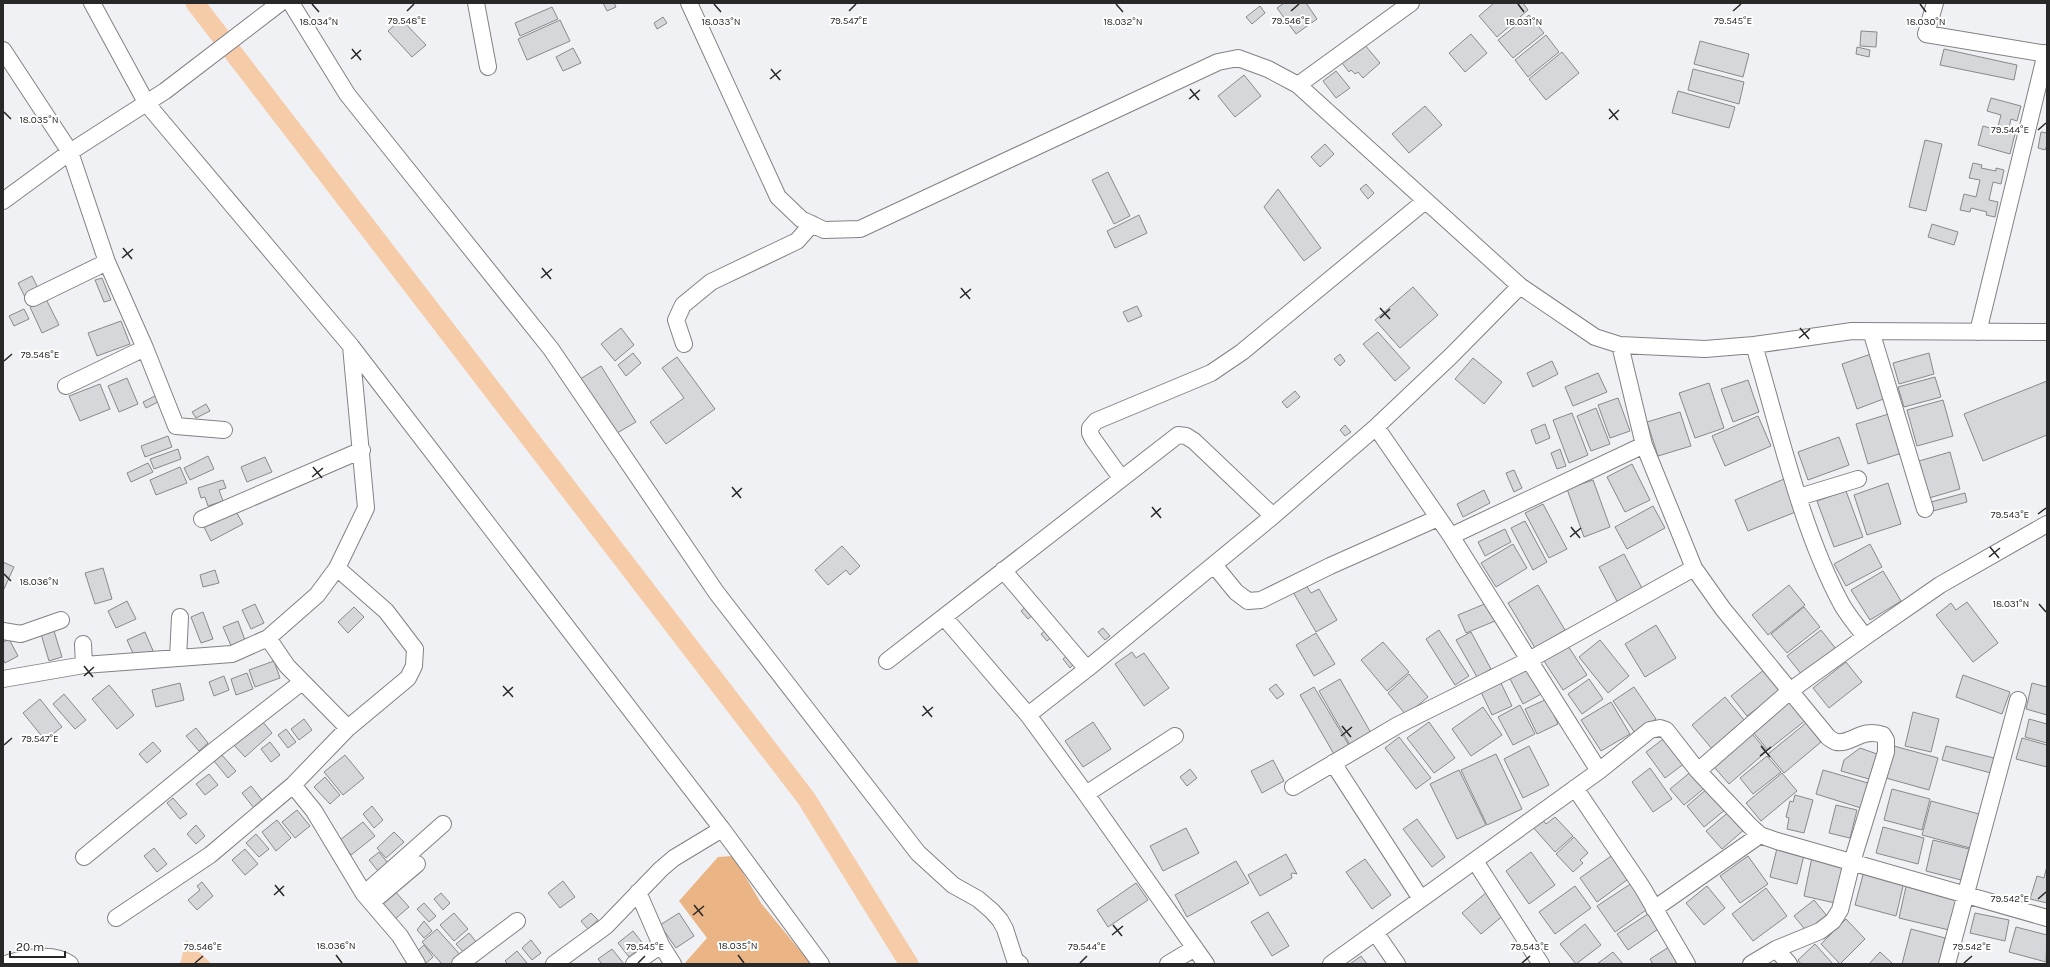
<svg xmlns="http://www.w3.org/2000/svg" width="2050" height="967" font-family="Karla,sans-serif">
<style>
.green{fill:#ebb485}
.water{fill:#f6cba8}
.lines{fill:none;stroke-linecap:round;stroke-linejoin:round}
.canal{stroke:#f6cba8;stroke-width:19}
.building{fill:#d6d7da;stroke:#88898b}
.minor-casing{stroke:#828285;stroke-width:18}
.minor{stroke:#fff;stroke-width:16}
.ticks{fill:none;stroke:#282829;stroke-width:1.5}
.ticks-label{font-size:10px;text-anchor:middle;fill:#282829;stroke:#fff;stroke-width:4;stroke-linejoin:round;paint-order:stroke}
</style>
<rect width="100%" height="100%" fill="#f0f1f4"/>
<path class="green" d="M733,856l28,47 50,61h-127l23,-26 -28,-37 39,-44z"/>
<path class="water" d="M186,940l26,24h-32z"/>
<g class="lines">
<path class="canal" d="M195,3l611,795 103,166"/>
</g>
<path class="building" d="M603,3h11l2,4 -9,4z
M1284,3h22l11,16 -21,15 -19,-26z
M1494,3h29l5,7 -31,27 -18,-21z
M1260,6l5,7 -13,11 -6,-7z
M552,7l6,12 -38,17 -5,-13z
M1529,15l15,18 -31,25 -15,-18z
M663,17l4,6 -10,6 -3,-6z
M401,19l25,26 -14,12 -24,-26z
M560,20l10,21 -43,19 -9,-21z
M1861,31l16,1 -1,15 -16,-1z
M1471,34l16,19 -22,19 -16,-19z
M1546,35l13,17 -31,25 -13,-17z
M1700,41l49,13 -6,23 -49,-13z
M1364,44l16,19 -17,15 -5,-6 -3,2 -4,-4 -2,2 -7,-9z
M1857,47l13,3 -1,7 -13,-3z
M573,48l8,15 -18,8 -7,-14z
M1944,49l73,16 -3,15 -74,-15z
M1562,52l17,21 -33,27 -17,-21z
M1693,69l51,13 -5,22 -51,-14z
M1336,71l14,17 -14,10 -13,-17z
M1244,75l17,21 -26,21 -17,-21z
M1678,91l57,16 -6,21 -57,-15z
M1991,98l30,8 -4,15 -6,-2 -3,13 7,2 -5,20 -32,-9 5,-19 14,4 4,-15 -14,-4z
M1425,106l17,19 -33,28 -17,-19z
M2041,132l6,1v12l-2,5 -7,-2z
M1925,140l17,4 -16,67 -17,-4z
M1325,144l9,10 -14,13 -9,-10z
M1973,163l9,2 -1,3 15,3v-3l8,2 -3,14 -8,-2 -4,18 9,2 -3,15 -9,-2 1,-3 -16,-4 -1,4 -10,-2 4,-16 12,3 4,-17 -11,-2z
M1108,172l22,44 -16,8 -22,-44z
M1366,184l8,9 -6,6 -8,-10z
M1278,189l43,59 -17,13 -40,-54z
M1139,215l8,18 -32,15 -8,-17z
M1932,224l26,8 -4,13 -26,-8z
M32,276l7,14 -14,7 -7,-14z
M102,278l9,22 -7,2 -9,-22z
M1413,287l25,28 -38,33 -25,-28z
M46,299l13,26 -17,8 -12,-26z
M1137,306l5,10 -14,6 -5,-10z
M24,309l5,10 -15,7 -5,-10z
M121,321l9,23 -33,12 -9,-23z
M621,328l13,17 -19,16 -14,-17z
M1378,332l32,36 -15,13 -32,-37z
M633,353l8,10 -15,13 -8,-11z
M1929,353l5,21 -35,10 -6,-21z
M1340,354l5,7 -5,5 -6,-7z
M1871,354l15,44 -29,11 -15,-45z
M677,357l38,52 -49,35 -16,-22 34,-24 -22,-30z
M1473,358l29,24 -18,22 -29,-25z
M1552,361l6,13 -25,13 -6,-14z
M601,366l35,56 -24,14 -35,-55z
M1598,373l9,19 -34,14 -8,-19z
M1935,377l6,20 -37,10 -6,-20z
M127,378l11,26 -19,8 -11,-26z
M1748,380l11,32 -26,10 -12,-33z
M2047,381v54l-64,26 -19,-47z
M1709,383l15,45 -29,10 -16,-45z
M100,384l10,25 -30,12 -11,-25z
M1295,391l5,6 -13,11 -5,-6z
M157,395l3,6 -14,7 -3,-6z
M1618,398l12,33 -20,7 -12,-33z
M1943,400l10,36 -36,10 -10,-36z
M206,404l4,7 -14,7 -4,-6z
M1596,408l14,36 -19,7 -14,-35z
M1680,412l11,34 -33,10 -11,-34z
M1572,413l16,42 -19,8 -16,-43z
M1892,413l13,39 -37,12 -12,-40z
M1758,416l13,30 -46,20 -13,-30z
M1545,424l5,14 -14,6 -5,-14z
M1345,425l6,7 -6,4 -5,-6z
M168,436l4,11 -27,10 -4,-11z
M1839,437l10,28 -41,15 -10,-28z
M178,449l3,10 -27,10 -4,-10z
M1560,449l6,17 -9,3 -6,-16z
M1950,452l10,37 -31,9 -10,-37z
M208,456l6,13 -24,11 -6,-12z
M265,457l7,15 -25,10 -6,-15z
M148,463l5,9 -22,10 -4,-9z
M1632,464l18,36 -25,12 -18,-35z
M180,467l7,16 -31,12 -6,-15z
M1514,470l8,18 -8,4 -8,-19z
M1784,479l14,32 -50,20 -13,-31z
M223,480l3,8 -7,2 4,11 -15,5 -3,-9 -4,1 -3,-10z
M1593,480l17,47 -26,10 -17,-48z
M1888,483l13,41 -34,11 -13,-40z
M1484,490l6,13 -27,14 -6,-13z
M1846,491l17,46 -29,10 -17,-46z
M1965,493l2,9 -34,9 -2,-9z
M1543,504l24,45 -18,9 -24,-45z
M1653,506l12,22 -38,21 -12,-22z
M234,508l9,16 -32,17 -8,-16z
M1525,521l22,41 -14,8 -22,-42z
M1505,529l6,13 -26,14 -7,-14z
M1513,544l14,24 -31,19 -15,-24z
M1870,544l12,23 -36,19 -12,-22z
M842,546l18,20 -10,9 -4,-5 -18,15 -13,-15z
M1624,554l20,38 -25,13 -20,-38z
M3,562l11,5 -11,24z
M103,568l9,31 -17,5 -10,-31z
M215,570l4,13 -16,4 -3,-12z
M1883,571l18,30 -31,19 -19,-30z
M1306,585l5,8 8,-4 18,31 -21,12 -23,-40z
M1538,585l27,45 -30,18 -27,-45z
M1789,585l16,20 -37,30 -16,-20z
M127,601l9,18 -20,9 -8,-17z
M1967,602l31,41 -25,19 -37,-47 15,-12 5,7z
M1487,603l8,18 -29,12 -8,-18z
M255,604l9,19 -13,6 -9,-19z
M1028,605l6,9 -6,5 -7,-8z
M354,607l10,10 -16,16 -10,-11z
M1804,607l16,20 -33,26 -16,-19z
M203,612l10,27 -12,4 -10,-26z
M238,621l8,22 -14,5 -9,-21z
M1656,625l20,33 -31,19 -20,-33z
M1103,628l7,8 -5,4 -7,-8z
M1047,629l6,7 -6,5 -6,-7z
M1439,630l30,46 -14,9 -29,-46z
M1821,630l15,19 -34,26 -15,-19z
M54,631l8,26 -13,4 -8,-27z
M145,632l9,21 -18,7 -9,-20z
M1471,632l20,37 -14,8 -21,-37z
M1316,633l19,31 -21,12 -18,-31z
M9,639l9,17 -13,7 -2,-4v-17z
M1600,640l29,36 -21,17 -29,-36z
M1383,642l26,30 -22,19 -26,-31z
M1568,646l19,29 -24,15 -19,-29z
M1132,652l4,6 8,-5 25,35 -25,18 -29,-42z
M1069,654l7,8 -6,6 -7,-9z
M274,661l6,17 -25,9 -6,-17z
M1846,662l16,20 -33,26 -16,-20z
M1530,667l13,26 -20,11 -14,-27z
M1765,669l16,21 -34,26 -16,-20z
M247,673l6,16 -17,6 -5,-16z
M1409,674l19,23 -22,18 -18,-22z
M1963,675l47,17 -8,22 -46,-17z
M224,676l5,14 -15,6 -5,-14z
M1340,679l31,54 -21,12 -31,-54z
M1589,679l14,20 -21,15 -14,-20z
M1500,681l12,25 -20,9 -12,-25z
M180,683l4,17 -28,7 -4,-17z
M2032,683l15,4v28l-21,-6z
M1276,684l8,10 -7,5 -8,-10z
M109,685l25,30 -17,14 -25,-30z
M1314,687l36,60 -15,9 -35,-61z
M1634,687l22,32 -21,14 -22,-32z
M64,694l22,26 -11,9 -22,-25z
M1725,697l20,24 -33,28 -20,-24z
M40,699l22,28 -17,13 -22,-27z
M1547,699l11,25 -21,10 -12,-25z
M1791,700l15,20 -38,30 -16,-19z
M1611,702l19,32 -29,17 -20,-31z
M1520,705l15,29 -22,11 -15,-28z
M1483,707l19,28 -31,21 -19,-27z
M1913,712l26,7 -8,33 -26,-6z
M304,719l8,11 -13,10 -8,-11z
M2029,719l18,5v19l-22,-6z
M262,721l10,12 -27,24 -11,-12z
M1093,722l18,27 -28,18 -18,-26z
M1429,722l26,36 -21,15 -27,-35z
M1806,723l15,19 -37,31 -16,-19z
M196,728l12,15 -9,8 -13,-15z
M286,729l10,13 -8,6 -10,-13z
M1670,734l19,26 -24,18 -19,-26z
M1752,734l15,17 -38,33 -15,-17z
M1399,737l32,41 -15,11 -31,-41z
M2022,738l25,7v22l-31,-8z
M153,742l8,9 -14,12 -8,-9z
M270,742l10,13 -9,7 -10,-13z
M1529,746l20,39 -26,13 -19,-39z
M1894,746l44,12 -9,32 -43,-12z
M1946,746l48,12 -3,15 -49,-13z
M1860,748l17,6 -8,25 -28,-8 3,-11z
M221,754l15,17 -8,7 -14,-17z
M1496,754l26,55 -35,16 -26,-55z
M345,755l19,23 -21,17 -19,-23z
M1767,756l14,16 -28,22 -13,-16z
M1273,760l11,21 -22,12 -11,-22z
M1650,768l22,31 -19,13 -21,-30z
M1190,769l7,9 -10,8 -7,-9z
M1459,770l27,55 -29,14 -27,-55z
M1693,770l14,16 -23,19 -14,-16z
M1823,770l45,13 -7,25 -45,-14z
M1782,773l15,18 -36,30 -15,-18z
M209,774l9,11 -13,10 -9,-11z
M325,777l15,18 -10,9 -16,-17z
M251,786l12,15 -9,7 -12,-15z
M1708,788l18,21 -22,18 -17,-21z
M1892,789l38,10 -8,31 -38,-10z
M1795,795l18,5 -9,33 -17,-4 2,-11 -3,-1 4,-16 3,1z
M173,798l14,16 -7,5 -13,-16z
M1931,801l48,13 -9,34 -48,-13z
M1836,805l21,5 -7,28 -21,-5z
M372,806l11,14 -9,8 -11,-14z
M297,810l13,16 -15,12 -13,-16z
M1731,810l15,18 -24,21 -16,-18z
M1540,817l6,7 9,-7 18,19 -18,16 -24,-27z
M1417,819l28,38 -13,10 -29,-38z
M277,820l14,18 -15,13 -14,-19z
M363,822l12,14 -24,19 -11,-15z
M196,825l9,11 -9,8 -9,-10z
M1883,827l41,11 -6,26 -42,-11z
M1186,828l13,25 -36,18 -13,-25z
M394,832l10,10 -18,16 -9,-10z
M256,834l13,15 -10,8 -13,-14z
M1574,837l14,16 -8,7 3,3 -10,9 -17,-18z
M1933,840l36,9 -8,31 -35,-9z
M1778,844l27,7 -8,33 -27,-7z
M154,848l13,16 -10,8 -13,-16z
M245,849l13,15 -13,11 -13,-15z
M379,852l9,11 -10,8 -9,-11z
M1531,852l24,33 -26,19 -23,-33z
M1286,854l11,20 -4,-1 -2,1 1,4 -32,18 -12,-21z
M1614,854l17,23 -34,25 -17,-24z
M1748,856l20,28 -28,19 -20,-27z
M1812,857l31,7 -8,39 -31,-7z
M1365,859l26,36 -19,14 -26,-37z
M1236,861l13,22 -62,34 -12,-22z
M2047,866v37l-17,-4 7,-23 7,2z
M1864,871l40,11 -8,34 -41,-11z
M563,881l12,16 -15,11 -12,-15z
M202,882l11,14 -16,14 -9,-10 12,-10 -3,-4z
M1907,882l51,12 -9,36 -50,-12z
M1136,883l12,17 -40,27 -11,-17z
M1632,883l17,25 -34,24 -18,-26z
M1575,886l16,22 -36,26 -16,-22z
M1707,886l18,22 -21,17 -18,-22z
M1766,888l21,28 -34,25 -21,-27z
M393,889l16,18 -14,12 -16,-18z
M1487,892l18,22 -24,20 -19,-21z
M441,893l9,10 -7,7 -9,-11z
M1814,900l13,16 -20,16 -13,-16z
M424,903l12,13 -7,6 -12,-13z
M1268,912l21,34 -17,10 -21,-34z
M1651,912l10,15 -33,23 -11,-16z
M454,913l14,16 -14,12 -14,-16z
M591,913l7,7 -10,9 -7,-8z
M679,913l15,23 -18,12 -16,-23z
M1975,913l34,7 -4,21 -35,-8z
M1846,919l19,20 -25,25 -19,-20z
M424,921l8,10 -8,7 -7,-8z
M1585,924l16,21 -25,19 -16,-20z
M2016,927l31,8 -1,27 -37,-10z
M437,929l26,29 -6,6h-15l-20,-22z
M1911,929l34,9 -6,26h-37z
M633,931l11,14 -15,12 -11,-14z
M469,933l9,11 -12,11 -10,-11z
M531,940l10,13 -9,7 -10,-12z
M1815,944l18,20h-32l-3,-4z
M424,945l9,12 -8,7h-4l-8,-9z
M1669,947l10,17h-26l-3,-5z
M612,949l12,15h-22l-4,-5z
M517,951l10,12 -1,1h-18l-3,-3z
M1613,952l10,12h-26z
M1880,952l13,12h-24z
M1361,956l6,8h-17z"/>
<g class="lines">
<g class="minor-casing">
<path id="minor" d="M92,3l55,101 204,242 371,483 99,135
M291,3l56,91 204,255 165,243 202,261 35,32 25,14 14,12 8,9 5,9 10,31 5,4
M476,3l12,64
M689,3l89,194 23,22 23,11 36,-1 358,-167 20,-4 30,11 30,16 222,201 75,51 25,8 85,4 49,-4 98,-14 195,1
M1935,3l-9,31 121,20
M3,50l67,102 37,110 38,86 31,78 48,4
M1298,85l113,-82
M3,201l67,-49 95,-61 115,-88
M33,298l74,-36
M1871,331l54,178
M1978,332l68,-279
M684,344l-8,-24 7,-15 28,-23 86,-41 15,-17
M1754,345c25,84 47,184 88,260 7,12 16,22 23,32
M66,386l79,-38
M1376,427l75,109 148,235
M1644,445l50,123 29,41 105,128c2,2 6,4 8,5 15,3 26,-15 47,-7l3,5v12l-34,110 -12,48 -7,11 -13,10 -44,18
M1121,478l-28,-39 -3,-6v-5l6,-7 115,-48 31,-21 183,-151
M1799,497l59,-18
M202,519l160,-69
M1451,536l193,-91 -24,-100
M1214,565l22,27 12,9 13,-1 69,-34 108,-48
M1003,570l84,99
M944,617l84,98 58,79 120,170
M3,631l18,3 40,-14
M268,638l19,28 61,62
M83,644l1,21
M178,658l2,-41
M887,661l291,-226 8,1 8,5 79,75
M3,679l81,-14 148,-11 36,-16 49,-43 20,-27 29,-60 -15,-162
M1028,715l59,-46 186,-153 103,-89 75,-71 69,-70
M1333,763l88,136
M1698,771l52,55 10,9 17,6 270,77
M293,785l21,26 50,83 79,-70
M1293,787l105,-62 131,-65 165,-92
M1575,788l67,99 45,77
M1086,794l89,-58
M84,857l132,-108 86,-67
M1475,861l66,103
M638,892l23,53 12,19
M364,894l36,42 17,28
M372,902l45,-38
M1654,909l106,-74
M116,918l94,-63 83,-70 55,-57 60,-50 6,-12 1,-17 -29,-38 -49,-43
M1375,932l22,32
M5,964c20,-6 47,-13 65,0
M460,964l57,-43
M554,964l52,-38 55,-57 13,-11 48,-29
M634,964l27,-19
M1168,964l27,-16
M1331,964l268,-193 51,-41 10,-2 6,2 32,41 93,-81 74,-53 75,-52 107,-61
M1751,964l25,-15 13,15
M1947,964l71,-264"/>
</g>
<use href="#minor" class="minor"/>
</g>
<path class="ticks" d="M312,4l7,8M714,4l7,8M1116,4l7,8M1518,4l6,8M1920,4l6,8M407,11l7,-7M849,11l7,-7M1291,11l8,-7M1733,11l8,-7M352,49l9,11M351,59l10,-9M771,69l9,11M770,79l11,-9M1190,89l9,11M1189,99l11,-9M1609,109l9,11M4,112l7,7M1609,119l10,-9M2038,130l8,-7M123,248l9,11M122,258l11,-9M542,268l9,11M541,278l11,-9M961,288l9,11M960,298l11,-9M1380,308l10,11M1380,318l10,-9M1800,328l9,11M1799,338l11,-9M4,361l8,-7M313,467l9,11M312,477l11,-9M732,487l9,11M732,497l10,-9M1152,507l9,11M2038,514l8,-6M1151,517l10,-9M1571,527l9,11M1570,537l11,-9M1990,547l9,11M1989,557l11,-9M4,574l7,7M2039,604l7,8M84,666l9,11M84,676l10,-9M503,686l10,11M503,696l10,-9M923,706l9,11M922,716l11,-9M1342,726l9,11M1341,736l11,-9M4,745l8,-7M1761,746l9,11M1760,756l11,-9M275,885l9,11M274,895l10,-9M2038,899l8,-7M694,905l9,11M693,915l11,-9M1113,925l9,11M1112,935l11,-9M336,955l6,8M738,955l6,8M195,963l8,-7M638,963l7,-7M1080,963l7,-7M1522,963l8,-7M1964,963l8,-7"/>
<g class="ticks-label">
<text x="407" y="24">79.548°E</text>
<text x="849" y="24">79.547°E</text>
<text x="1291" y="24">79.546°E</text>
<text x="1733" y="24">79.545°E</text>
<text x="1123" y="25">18.032°N</text>
<text x="1524" y="25">18.031°N</text>
<text x="319" y="25">18.034°N</text>
<text x="721" y="25">18.033°N</text>
<text x="1926" y="25">18.030°N</text>
<text x="39" y="123">18.035°N</text>
<text x="2010" y="133">79.544°E</text>
<text x="40" y="358">79.548°E</text>
<text x="2010" y="518">79.543°E</text>
<text x="39" y="585">18.036°N</text>
<text x="2011" y="607">18.031°N</text>
<text x="40" y="742">79.547°E</text>
<text x="2010" y="902">79.542°E</text>
<text x="336" y="949">18.036°N</text>
<text x="738" y="949">18.035°N</text>
<text x="203" y="950">79.546°E</text>
<text x="645" y="950">79.545°E</text>
<text x="1087" y="950">79.544°E</text>
<text x="1530" y="950">79.543°E</text>
<text x="1972" y="950">79.542°E</text>
</g>
<rect width="2050" height="967" fill="none" stroke="#282829" stroke-width="8"/>
<path d="M10 951v6h55v-6" fill="none" stroke="#282829" stroke-width="2"/>
<text x="16" y="951" font-size="12" fill="#282829" stroke="#ffffff" stroke-width="3" paint-order="stroke">20 m</text>
</svg>
